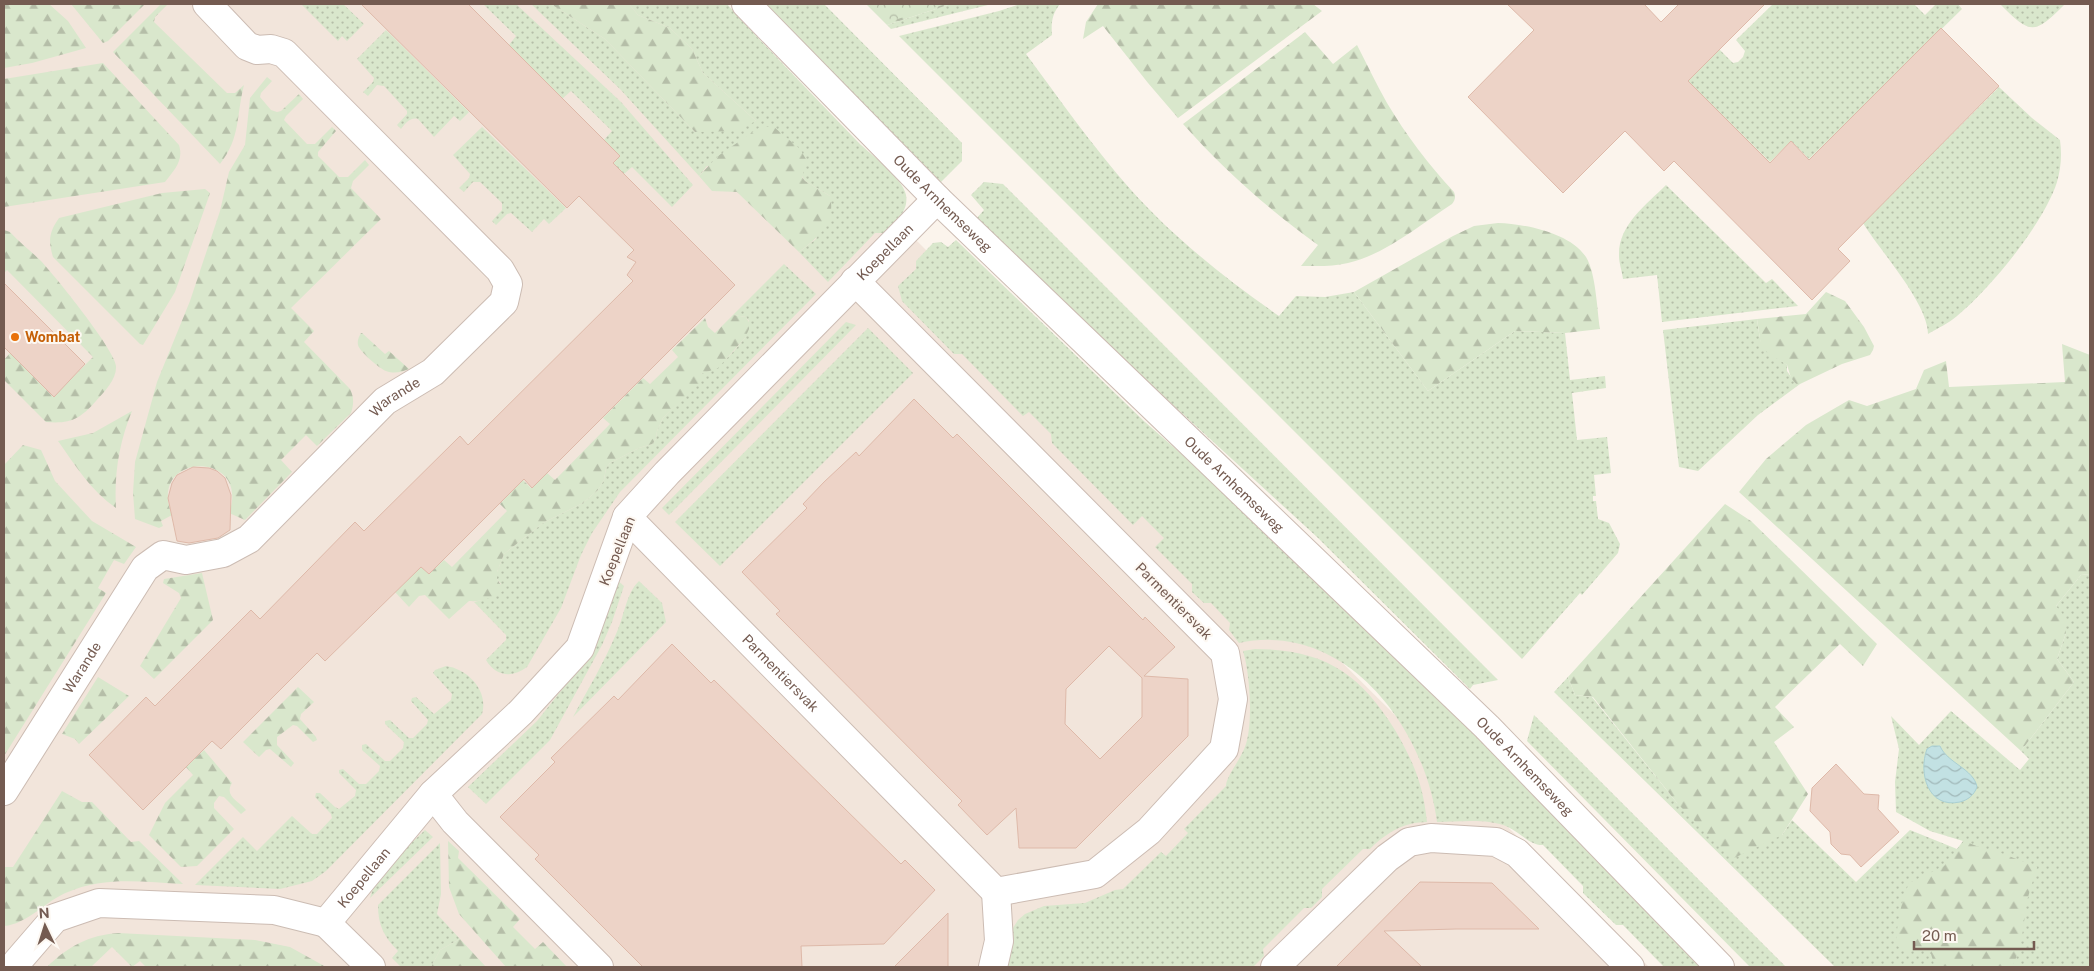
<svg xmlns="http://www.w3.org/2000/svg" width="2094" height="971" font-family="'Public Sans',sans-serif">
<style>
.residential{fill:#f2e5db}
.grass{fill:url(#grass-dots)}
.forest{fill:url(#forest-firs)}
.park{fill:url(#park-crowns)}
.water{fill:url(#water-waves);stroke:#aad0d3}
.building{fill:#edd3c7;stroke:#deb9a9;fill-rule:evenodd}
.lines{fill:none;stroke-linecap:round;stroke-linejoin:round}
.minor-casing{stroke:#ccbcb3;stroke-width:30}
.minor{stroke:#fff;stroke-width:28}
.food-dot{fill:#e8710a;stroke:#fdf8f2;stroke-width:2}
.labels{text-anchor:middle;dominant-baseline:central;stroke-width:4;stroke-linejoin:round;paint-order:stroke}
.street-label{font-size:14px;fill:#745b51;stroke:#fdf8f2}
.food-label{font-size:14px;font-weight:bold;fill:#c56008;stroke:#fdf8f2;text-anchor:start}
</style>
<defs>
<pattern id="grass-dots" width="8" height="8" patternUnits="userSpaceOnUse" patternTransform="scale(1.25)"><rect width="8" height="8" fill="#d9e7cc"/><path d="M2 2h.1M6 6h.1" fill="none" stroke="#b5bea8" stroke-width="1.8" stroke-linecap="round"/></pattern>
<pattern id="forest-firs" width="22" height="20" patternUnits="userSpaceOnUse" patternTransform="scale(1.25)"><rect width="22" height="20" fill="#d9e7cc"/><path d="M5 1l3.5 6h-7zM16 11l3.5 6h-7z" fill="#b5bea8"/></pattern>
<pattern id="park-crowns" width="20" height="18" patternUnits="userSpaceOnUse" patternTransform="scale(1.25)"><rect width="20" height="18" fill="#d9e7cc"/><path d="M2 6a3 3 0 1 1 6 0M12 15a3 3 0 1 1 6 0" fill="none" stroke="#b5bea8"/></pattern>
<pattern id="water-waves" width="16" height="10" patternUnits="userSpaceOnUse" patternTransform="scale(1.25)"><rect width="16" height="10" fill="#c2e1e3"/><path d="M0 5q4-4 8 0t8 0" fill="none" stroke="#a2b9ba"/></pattern>
</defs>
<rect width="100%" height="100%" fill="#fbf4ec"/>
<path class="residential" d="M4,4h674l971,963h-1645z"/>
<path class="grass" d="M301,4h42l21,20 -17,17 -5,-5 -4,5z
M483,4h33l105,98 72,83 -21,22 -40,-40 -8,7 -11,-10 7,-8 -16,-16 8,-9 -41,-40 -9,8 -53,-54 7,-9z
M531,4h20l54,35 90,93 61,-11 -53,-48 -11,-24 -22,-21 -32,-13 -9,-11h98c42,47 87,92 131,138 12,12 45,36 48,53 3,17 -11,27 -22,38h-9l-47,49 -29,-30 17,-13 14,-43 -25,-15 -3,-5 -95,-10 -8,10 -79,-87z
M765,4h59l138,139v18l-22,22z
M951,4h41l-101,25 -4,-4z
M1020,4h40c-8,10 -9,19 -8,31l-26,19c34,46 67,93 105,136 43,48 95,89 148,126l17,-20 29,1 29,-5 74,99 87,-60 50,2 5,47 35,-4 1,12 -34,5 5,47 30,-3 4,36 -17,2 2,21h-3v5h3l2,18 11,4 11,21 -2,9 -36,42 -2,-2 -58,66 -623,-623 100,-25z
M1773,4h141l11,11 11,-11h22l4,5 -153,150 -18,-18 -21,21 -86,-85 34,-29 15,15 5,-1 5,-5 2,-6 -9,-11z
M2000,4h65c-31,31 -34,31 -65,0z
M386,30l83,82 -9,9 -6,-5 -20,21 -16,-18c-8,-2 -12,4 -17,10l-4,-4 10,-11v-3l-23,-25 -7,-1 -9,11 -5,-4 10,-10 1,-4 -17,-19z
M1999,87l33,31 28,22c2,15 1,28 -3,42 -13,41 -66,106 -100,134 -8,7 -19,12 -29,18 0,-31 -48,-83 -65,-111z
M482,127l84,81 -17,16 -5,-5 -12,13 -21,-19 -4,1 -11,11 -4,-4 10,-11v-7l-22,-21h-7l-9,10 -5,-4 10,-10 1,-4 -17,-19z
M984,182l19,2 495,496 -25,5 -3,4 -153,-152 -265,-243 -76,-75 8,-9 -13,-15z
M1666,185l100,98 6,-4 26,27 -136,16 -5,-47 -34,4c-1,-8 -4,-16 -4,-23 -1,-31 27,-51 47,-71z
M956,240l189,182 91,80 97,92 374,373h-43l-41,-42h-7l-33,-32v-7l-40,-41c-12,1 -24,-13 -35,-18 -20,-9 -49,-5 -71,-5 -12,-94 -91,-202 -198,-179l-10,-13 1,-7 -19,-20h-7l-12,-11v-8l-37,-37 9,-9 -22,-22 -9,9 -81,-82 -1,-9 -22,-22 -6,4 -61,-62h-8l-52,-53 -4,-15 18,-17v-8l17,-18 8,-1 7,5z
M784,264l32,30 -196,198 -28,41 -11,22 -20,53 -34,59c-14,11 -31,10 -41,-7l20,-20v-5l-32,-33 8,-2 19,-16 -4,-5v-7l7,-18 39,-31 40,-20 15,-13 6,-10 2,-12 4,-5 29,-15 13,-4 4,-5 1,-8 6,-13 37,-36 1,-8 25,-15 8,-8 11,-13 4,-17 -3,-4 -13,-2z
M1757,319c5,35 3,26 30,46v6l9,13h4l-42,31 -60,56 -19,-4 -16,-137z
M846,322l10,3 -187,190 -7,-7z
M868,328l45,45 -193,193 -45,-44z
M2090,574v393h-255l-281,-275 14,-15 7,18 17,2 85,106 105,32 10,-15 64,62 54,-52 47,19 6,-8 -33,-10 -34,-19 -1,-30 4,-33 -8,-33 28,29 32,-34 69,59 9,-11 -8,-8 53,-69 -17,-23 9,-26 -10,-27 25,-31z
M617,580l7,6 -12,36 -10,23 -52,95 -64,64 -18,-17 69,-66 39,-49z
M639,581l23,22 4,19 -93,95c15,-28 31,-54 43,-83 8,-16 10,-41 23,-53z
M1255,649c68,0 105,24 140,81 19,33 28,54 32,92 -23,0 -41,11 -57,27h-7l-41,40v8l-11,11h-7l-41,41 1,7 -11,11h-248l3,-31 10,-16 7,-6 19,-8 41,-3 30,-13 8,-1 38,-37 5,4 22,-23 -4,-4 42,-43c0,-10 16,-28 20,-42 7,-22 4,-71 -3,-93z
M446,666c22,3 43,25 36,48l-156,157 -14,10 -32,8 -85,-4 48,-48 14,14 35,-35 20,18h5l15,-16 -1,-4 -16,-17 1,-4h4l15,14 4,2 16,-13 1,-6 -17,-17v-3l4,-1 16,15h7l13,-13 1,-5 -18,-16v-5l4,-1 19,17h5l13,-13 1,-6 -19,-18v-3l5,-1 19,18h4l14,-14 1,-4 -17,-19 1,-3 4,-1 18,17 17,-14 1,-6 -19,-21 2,-3z
M1534,715l252,252h-36l-223,-226z
M425,830l8,7 -63,61c8,-28 35,-48 55,-68z
M440,843l1,51 -4,20 23,25 -20,11 -9,17h-30l-9,-9 6,-7c-14,-14 -20,-26 -20,-46z"/>
<path class="forest" d="M4,4h45l19,17 18,27 -54,15 -28,5z
M71,4h74l-37,37 -5,2z
M161,4h7l-13,13 -1,5 73,71h8l9,-8c-8,31 -3,52 -24,79l-107,-112z
M551,4h78l9,11 32,13 22,21 11,24 53,48 -20,10 -41,1 -90,-93z
M866,4h85l-64,21z
M1098,4h215l9,7 -144,107 -30,-35 -45,-57 -20,13 3,-17z
M1305,32l28,32 24,-19c10,19 19,39 30,58 19,32 41,61 67,89 2,5 1,8 -2,12 -32,21 -68,51 -104,59 -16,4 -31,3 -47,3l17,-21c-50,-36 -94,-75 -135,-121z
M103,63l76,82c5,16 -5,25 -14,37l-161,25v-128z
M267,77l5,4 -11,12 -1,4 11,13 6,2 4,-1 18,-17 4,5 -17,17 -2,4 23,24h8l17,-17 4,4 -18,21v4l21,21h9l17,-17 4,5 -16,16 -2,7 30,31 -90,89 23,23 -10,11 46,47c4,8 4,15 1,24l-34,33 -11,-11 -25,25 11,12 -47,48 -16,-7c23,-63 -83,-62 -57,2l-11,6 2,5 -4,2 -24,-9 -2,-26 2,-31 22,-80 33,-81 30,-90 9,-39 16,-27 5,-47z
M760,127h14l26,22 7,12 -5,16 3,4 25,15c6,27 -11,41 -31,56l-62,-60 -25,-1 -13,-15 19,-20z
M205,189l5,4 -2,6 -33,93 -32,53 -3,-1 -87,-87c-5,-16 -4,-25 6,-39l103,-25z
M1498,223c28,1 72,10 88,34 10,16 11,53 14,72l-35,4 -50,-2 -87,60 -74,-99 99,-56 21,-10z
M4,230l6,2c10,11 21,19 31,29 14,15 74,89 75,105 1,13 -11,25 -20,35 -16,18 -25,23 -50,21l-42,-42v-20l6,-7 43,44 40,-40 -86,-87 -3,3z
M1826,292l19,9 19,26 10,19 -1,4 -3,5 -28,9 -42,20h-4l-5,-6 -4,-13 -22,-14 -4,-5 -4,-27 49,-5z
M733,315l13,2 3,5v7l-4,9 -27,30 -17,6v8l-38,36 -6,13 -1,8 -4,5 -13,4 -29,15 -4,5 -2,12 -6,10 -15,13 -40,20 -39,31 -7,18v7l7,11c-10,8 -23,12 -35,11l-20,18 -24,-24 -6,1 -10,11 -14,-15 26,-25 8,7 15,-14 8,7 55,-56 -7,-7 23,-24 8,8 16,-15 8,7 55,-56 -7,-6 40,-40 7,6 28,-27 -6,-7 33,-32 3,9 7,6z
M361,333h1l23,21 4,-3 20,18c-7,3 -15,5 -23,2 -6,-2 -27,-20 -28,-26 -1,-5 1,-8 3,-12z
M2062,344l28,11v219l-9,1 -25,31 10,12v15l-9,26 17,23 -53,69 -282,-259 27,-33 40,-34 43,-25 18,6 49,-17 8,-19 22,-9 3,26 116,-5z
M132,411c-13,32 -18,63 -16,97 -25,-17 -41,-43 -58,-67l35,-8z
M23,445l18,5 14,31 37,40 44,26 -12,17 -10,-4 -16,28 8,5 -102,163v-291z
M1725,504l26,17 126,123 -14,22 -23,-22 -65,63 19,20 -20,15 34,52 -26,41 -50,24 -55,-56 -84,-106 -18,-2 -7,-18z
M202,573l11,47 -59,59 -14,-13 41,-68 -2,-5 -16,-10 1,-4z
M98,677l31,19 -50,48 -4,-5 -13,-5z
M298,687l16,15 -13,12 -1,5 16,18 1,3 -4,2 -16,-16 -4,-1 -16,12v8l17,18 -3,4 -21,-18 -4,1 -7,7 -16,-15z
M204,750l28,33c-8,13 6,17 14,27l-5,4 -17,-17 -5,-1 -5,7v5l20,21 -37,37 -16,1 -32,-32 16,-32 28,-28 -7,-8z
M62,791l20,11h10l39,40 8,-1 44,43c-39,-2 -79,-8 -115,8 -23,9 -40,32 -64,34v-59h9z
M448,841l11,10 -1,7 62,61 -7,8 22,22 8,-7 24,25h-61l-47,-53 -10,-27z
M1964,841l25,10 4,-1 44,17c-3,11 -7,22 -10,34 -4,24 -4,45 -15,66h-77l-4,-13 -4,-3h-24l-7,-7c1,-21 5,-42 13,-61l35,-17z
M118,933l137,7 35,7 36,20h-180l-6,-6 -8,6 -20,-20 -21,20h-44c20,-20 42,-32 71,-34z
M460,939l26,28h-55l9,-17z"/>
<path class="park" d="M869,4h77l-58,18z"/>
<path class="water" d="M1932,746h8c7,17 34,23 37,41 -3,8 -9,13 -17,15 -32,7 -42,-29 -33,-53z"/>
<path class="building" d="M361,4h107l152,152 -7,7 122,122 -203,203 -8,-9 -95,95 -8,-7 -96,94 -8,-8 -96,96 -9,-8 -69,69 -54,-55 57,-58 9,9 96,-96 9,9 95,-97 9,9 96,-95 8,9 165,-164 -6,-6 9,-13 -9,-5 7,-7 -55,-54 -12,12z
M1507,4h137l17,18 18,-18h86l-77,77 82,82 21,-22 18,19 132,-132 58,58 -161,163 12,12 -38,39 -138,-139 -10,10 -39,-40 -62,62 -95,-96 66,-67z
M4,283l81,81 -31,33 -50,-50z
M914,399l39,39 4,-4 186,186 2,-3 30,30 -31,29 44,3v57l-112,112h-57l-3,-40 -29,27 -29,-30 4,-4 -186,-187 4,-3 -38,-39 65,-64 -4,-4 21,-22 32,-30 3,4zM1109,646l33,32v39l-42,42 -35,-35 1,-35z
M193,467l16,1 8,3 8,7 6,17 -1,35 -12,8 -29,5 -12,-2 -9,-43 4,-15 5,-8z
M672,644l39,39 3,-3 187,184 4,-4 30,30 -51,54 -83,2 1,21h-159l-108,-108 4,-4 -39,-38 55,-55 -4,-4 63,-62 4,4z
M1836,764l28,30 15,1 -1,14 21,23 -38,35 -11,-12 -9,-1 -10,-10 -1,-12 -20,-21 2,-23z
M1420,882l72,1 47,46h-83l-72,2 38,36h-86z
M948,913v54h-54z"/>
<g class="lines">
<g class="minor-casing">
<g id="minor">
<path id="s1" d="M746,4l191,195 550,528 233,240"/>
<path id="s2" d="M627,517l369,375 99,-18 54,-43 75,-82 9,-50 -8,-46 -370,-372"/>
<path id="s3" d="M4,791l141,-223 18,-13 23,5 37,-7 26,-14 136,-138 48,-29 71,-70 4,-18 -8,-14 -216,-217 -13,-4 -14,1 -10,-4 -40,-42"/>
<path d="M433,794l22,28 144,145"/>
<path id="s4" d="M326,923l107,-129 88,-82 59,-64 47,-131 40,-44 270,-274"/>
<path d="M326,923l45,44"/>
<path d="M17,962l38,-44 44,-15 175,7 52,13"/>
<path d="M993,967l6,-26 -3,-49"/>
<path d="M1275,967l112,-109 22,-16 22,-4 65,4 21,11 113,114"/>
</g>
</g>
<use href="#minor" class="minor"/>
</g>
<circle class="food-dot" cx="15" cy="337" r="5"/>
<g class="labels">
<g class="street-label">
<text stroke="none"><textPath href="#s1" startOffset="280">Oude Arnhemseweg</textPath></text>
<text stroke="none"><textPath href="#s4" startOffset="884">Koepellaan</textPath></text>
<text stroke="none"><textPath href="#s3" startOffset="581">Warande</textPath></text>
<text stroke="none"><textPath href="#s1" startOffset="685">Oude Arnhemseweg</textPath></text>
<text transform="translate(617 551) rotate(-68)">Koepellaan</text>
<text transform="translate(1174 601) rotate(45)">Parmentiersvak</text>
<text stroke="none"><textPath href="#s3" startOffset="146">Warande</textPath></text>
<text stroke="none"><textPath href="#s2" startOffset="219">Parmentiersvak</textPath></text>
<text stroke="none"><textPath href="#s1" startOffset="1090">Oude Arnhemseweg</textPath></text>
<text stroke="none"><textPath href="#s4" startOffset="59">Koepellaan</textPath></text>
</g>
<g class="food-label">
<text x="25" y="337">Wombat</text>
</g>
</g>
<rect width="2094" height="971" fill="none" stroke="#745b51" stroke-width="10"/>
<g transform="translate(45 926) rotate(356)" stroke="#fdf8f2" stroke-width="4" paint-order="stroke">
<path d="M0-4L9 19L0 12L-9 19Z" fill="#745b51"/>
<text y="-8" font-size="14" font-weight="bold" text-anchor="middle" fill="#745b51">N</text>
</g>
<path d="M1914 941v8h120v-8" fill="none" stroke="#745b51" stroke-width="2.5"/>
<text x="1922" y="941" font-size="15" fill="#745b51" stroke="#fdf8f2" stroke-width="4" paint-order="stroke">20 m</text>
</svg>
